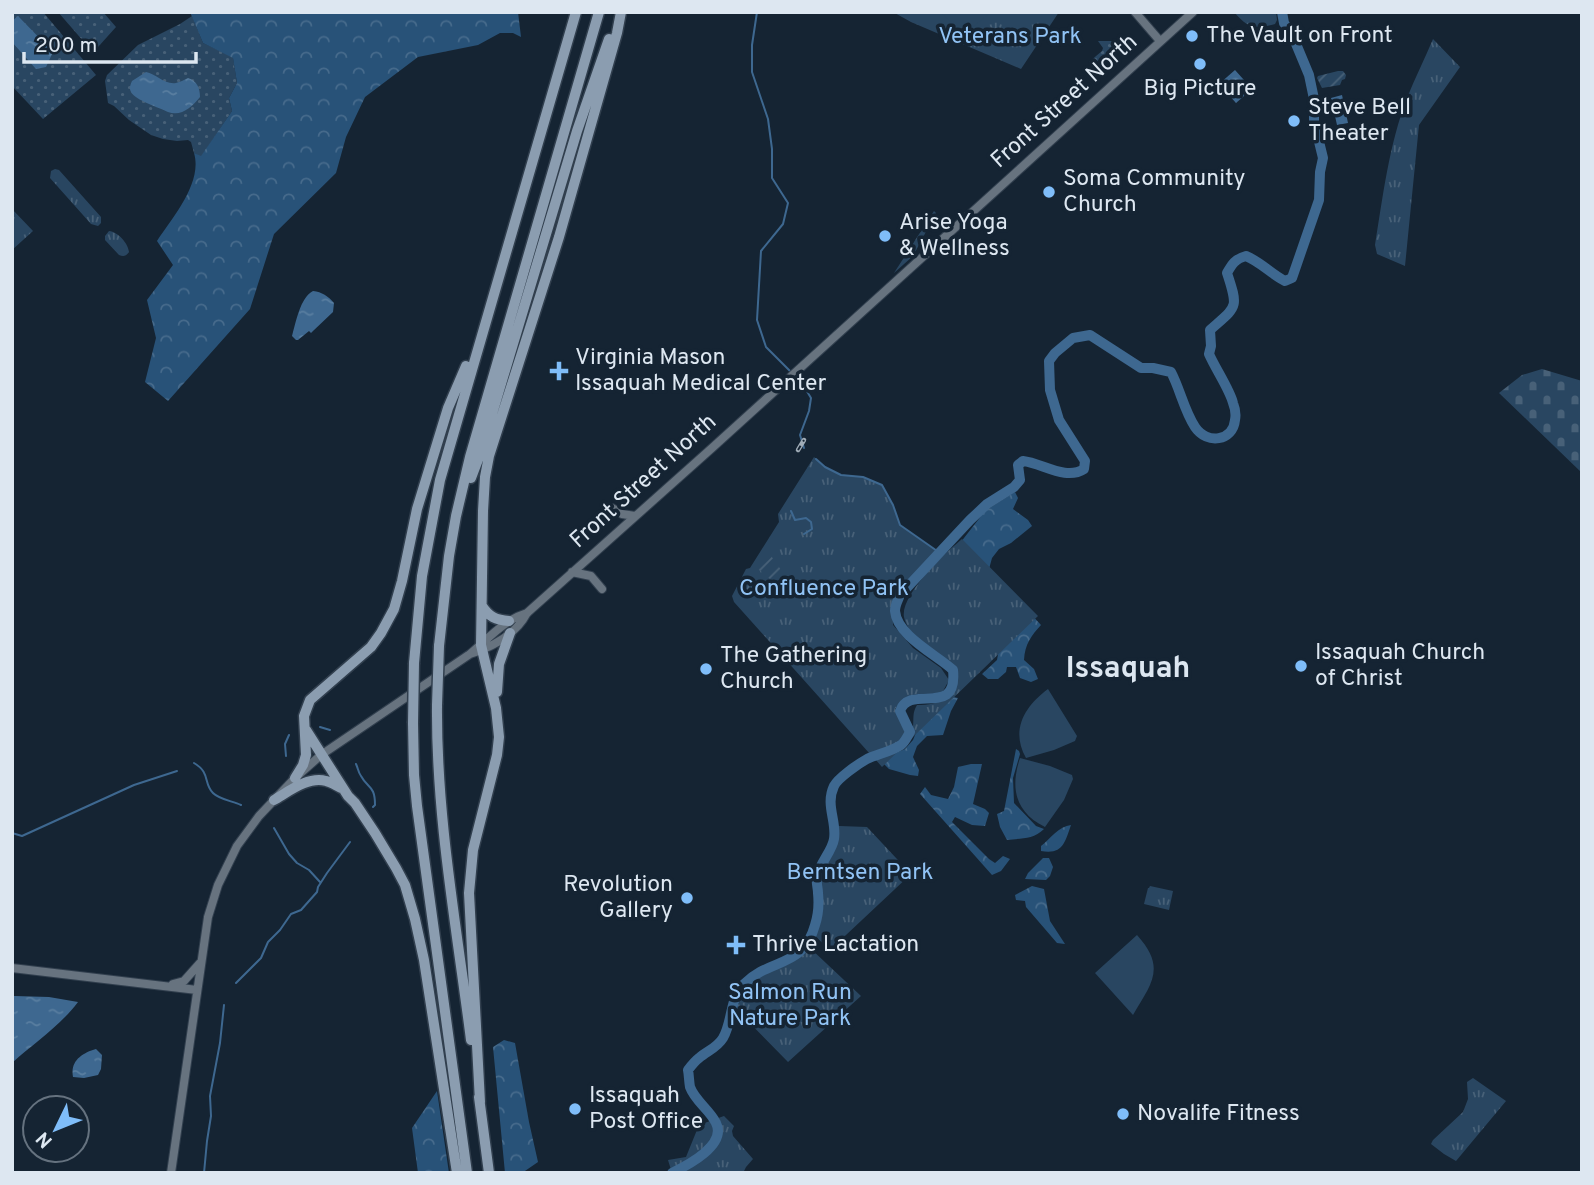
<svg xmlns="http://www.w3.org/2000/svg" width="1594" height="1185" font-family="Overpass,sans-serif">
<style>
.grass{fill:url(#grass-dots)}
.forest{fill:url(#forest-crowns)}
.cemetery{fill:url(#cemetery-stones)}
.park{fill:url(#park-tufts)}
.garden{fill:url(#garden-furrows)}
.pitch{fill:#294661}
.water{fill:url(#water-ripples)}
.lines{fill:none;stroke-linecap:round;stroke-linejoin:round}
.stream{stroke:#3e6890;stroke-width:2}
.river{stroke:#3e6890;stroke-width:10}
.secondary-casing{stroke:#313f4e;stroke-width:10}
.highway-casing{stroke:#313f4e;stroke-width:13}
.secondary{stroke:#67737f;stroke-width:8}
.highway{stroke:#8b9db0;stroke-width:10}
.rail-casing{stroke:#a0acb7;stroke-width:4.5}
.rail{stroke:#152433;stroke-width:2;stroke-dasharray:5;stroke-linecap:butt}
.highway-bridge-casing{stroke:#313f4e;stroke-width:13;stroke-linecap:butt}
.highway-bridge{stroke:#8b9db0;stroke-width:10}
.poi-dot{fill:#7fbdf9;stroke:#152433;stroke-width:2.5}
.labels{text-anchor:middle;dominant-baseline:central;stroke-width:7;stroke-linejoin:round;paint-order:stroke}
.poi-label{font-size:23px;fill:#dde7f1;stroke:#152433;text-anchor:start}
.park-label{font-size:23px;fill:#91c3f5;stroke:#152433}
.street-label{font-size:23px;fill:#dde7f1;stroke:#152433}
.district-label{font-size:30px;font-weight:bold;fill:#dde7f1;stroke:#152433}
</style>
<defs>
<pattern id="grass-dots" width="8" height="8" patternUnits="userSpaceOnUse" patternTransform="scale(1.75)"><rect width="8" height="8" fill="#294661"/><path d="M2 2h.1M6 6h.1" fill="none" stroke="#486178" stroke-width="1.8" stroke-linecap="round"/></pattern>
<pattern id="forest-crowns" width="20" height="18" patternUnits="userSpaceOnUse" patternTransform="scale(1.75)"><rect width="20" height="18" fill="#285278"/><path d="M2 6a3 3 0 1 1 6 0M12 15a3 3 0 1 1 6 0" fill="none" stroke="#476b8c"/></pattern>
<pattern id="cemetery-stones" width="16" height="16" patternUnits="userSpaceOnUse" patternTransform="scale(1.75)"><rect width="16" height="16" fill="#294661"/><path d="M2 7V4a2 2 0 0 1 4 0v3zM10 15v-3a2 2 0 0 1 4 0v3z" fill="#486178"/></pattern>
<pattern id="park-tufts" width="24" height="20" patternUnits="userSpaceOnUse" patternTransform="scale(1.75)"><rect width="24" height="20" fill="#294661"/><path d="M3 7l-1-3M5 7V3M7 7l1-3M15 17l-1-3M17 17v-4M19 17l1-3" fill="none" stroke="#486178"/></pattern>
<pattern id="garden-furrows" width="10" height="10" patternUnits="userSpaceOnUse" patternTransform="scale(1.75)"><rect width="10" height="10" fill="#294661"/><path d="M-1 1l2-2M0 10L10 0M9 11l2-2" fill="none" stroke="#486178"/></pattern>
<pattern id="water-ripples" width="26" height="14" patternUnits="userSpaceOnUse" patternTransform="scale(1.75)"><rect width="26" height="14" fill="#3e6890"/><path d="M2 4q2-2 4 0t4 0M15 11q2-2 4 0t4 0" fill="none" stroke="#597ea0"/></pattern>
</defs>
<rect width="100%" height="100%" fill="#152433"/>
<path class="grass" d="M12,12h31l53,63 -53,44 -31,-33z
M58,12h45l13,15 -18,20 -7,3z
M192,16l11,27 30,14 4,26 -8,15 3,13 -31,46 -7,-4 -3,-11 -3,-2 -11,1 -14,-2 -12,-4 -22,-15 -15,-14 -6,-3 -3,-22 2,-6 31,-30 42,-21z
M1098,41h23l1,7 -13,2 1,10 -7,5 -2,-2 -4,6 -8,-7 13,-11 1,-3z"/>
<path class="forest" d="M190,12h328l3,25 -8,-4h-13l-22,12 -60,12 -53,40 -19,40 -10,36 -62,61 -24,75 -82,92 -23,-19 11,-44 -9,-38 26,-35 -16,-24c15,-23 46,-58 37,-88l7,3 31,-45 -3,-13 8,-15 -4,-25 -30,-15z
M1015,492l3,6 -5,11 15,11 4,6 -21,17 -12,6 -7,9 -3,11 52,56c-10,11 -16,19 -17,35l10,9 4,10 -7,3 -11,-4 -4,-11h-9l-1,5 -8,7h-10l-6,-5 15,-14 3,-16 -43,-97 28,-36z
M953,697l5,1 -7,13 -8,24 -16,1 -10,10 -4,11 6,13 -1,6 -8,-1 -21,-6 -9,-9 25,-11 8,-9 5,-12 14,-19z
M1016,749l3,2 1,3 -7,24 1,25 22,23 8,3c-11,11 -23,9 -37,11l-7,-13 -3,-13 7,-3z
M971,764h11l-9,40 12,5 4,4 -4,13 -13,-1 -17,-8 -3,5 37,37 6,4 8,-7 7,3 -9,12 -9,4 -72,-81 5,-7 6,8 17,4 6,-12 4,-20z
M1071,825c-6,17 -8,30 -30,26v-5c9,-7 18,-20 30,-21z
M1043,858h6l4,9 -3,9 -4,4 -21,-1 3,-6z
M1032,886l12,3 6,32 15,23 -8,-1 -31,-36 -1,-6 -9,-1 -1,-5z
M504,1040l11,3 14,79 9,40 -16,11h-17l-12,-126z
M437,1091l12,82h-31l-6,-45z"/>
<path class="cemetery" d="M1542,369l40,12v92l-83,-80 23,-18z"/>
<path class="park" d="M893,12h166l-38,57 -110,-47z
M1234,12h42l1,8 -2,4c-21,6 -27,4 -41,-12z
M1433,39l27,28 -41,58 -14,141 -28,-12 -2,-9c8,-49 14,-100 32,-147 8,-20 18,-40 26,-59z
M55,169l4,1 42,47v6l-3,3 -7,-2 -41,-46 1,-7z
M12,209l21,22 -21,19z
M934,211l2,2 -23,43 -19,17z
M109,231c9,1 19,12 20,21 -3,4 -5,5 -10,3l-14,-15v-4z
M814,457l11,10 16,8 22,2 19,8 11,20 7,20 40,28 -40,42 -5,13 -2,17 20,23 28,20 8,12 -7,13c-23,2 -32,-4 -47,16l11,21c-8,19 -18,19 -36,24l-136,-152 -2,-6 14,-27 4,-1 29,-46 -1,-8z
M962,539l76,77 -156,151 -6,-7c13,-8 35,-15 37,-33 1,-8 -1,-14 4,-22 27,0 45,-10 37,-39 -14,-11 -47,-30 -50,-49 -4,-22 42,-65 58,-78z
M839,826l28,1 44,47 -81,76 -16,-15 4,-11 3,-33 -1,-12 5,-17 12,-22z
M1150,886l23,5 -4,19 -25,-6 4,-16h1z
M810,948l51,48 -73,66 -52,-53 6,-13 9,-12 14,-11 34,-15z
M1473,1078l33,23 -50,60 -12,-7 -13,-10 2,-4 30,-28 5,-13 -1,-17z
M724,1116l10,10 -2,5 1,5 20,23 -7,8 -3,6h-71l-4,-13 18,-3 13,-32z"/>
<path class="garden" d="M1338,71h5l3,4 -1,4 -3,1 -2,5 -18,3 -5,-10 1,-2z
M769,553l15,21 -8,10 -19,-16z"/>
<path class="pitch" d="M941,12h50l-18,15 -15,3z
M1048,689l29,47 -2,5 -21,9 -28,8c-16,-28 -1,-52 22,-69z
M1020,758l30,8 22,9 1,4 -9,21 -19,27c-30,-15 -35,-39 -25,-69z
M1137,935c30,33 14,49 -4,80l-38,-42z"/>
<path class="water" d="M18,16l35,36 -7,15 -10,2 -24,-27v-21z
M1235,70l17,19 -16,14 -17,-19z
M146,72c10,2 19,13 30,11 4,-1 8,-3 12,-5 9,3 12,10 12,19 -8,10 -19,20 -32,15 -8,-4 -33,-12 -37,-20 -2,-4 -1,-6 1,-11z
M1342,95l6,28 -11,2 -6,-27z
M313,291c9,1 15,5 21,12l-1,9 -20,19 -2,2 -2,-2 -11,9h-2l-4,-4c4,-14 8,-38 21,-45z
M14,996l35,1 29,5c-18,24 -44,41 -66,61v-64z
M96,1049l6,6 -1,14 -3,6 -14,3 -11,-1c-3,-16 9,-24 23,-28z"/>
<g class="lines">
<path class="stream" d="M757,12l-5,33v27l16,47 4,30v29l16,25 -5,21 -22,27 -4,69 9,27 24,24
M796,378l6,5 9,15 -2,13 -9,24 4,13
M816,459l9,8 16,8 22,2 19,8 11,20 7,20 40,28
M791,511l4,9 11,-2 5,4 1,7 -8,5
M320,727l10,3
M286,756l-1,-12 4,-9
M194,763c17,10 9,20 19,30 7,7 20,8 28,12
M356,764c2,4 2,8 5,12 7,13 14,9 14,29l-2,2
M274,828l15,26 8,9 12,7 11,12
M12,833l10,3 112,-51 43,-14
M236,983l25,-25 7,-16 12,-12 11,-16 10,-4 16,-18 1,-5 9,-14 23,-31
M204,1173l3,-32 4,-25 -1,-20 10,-53 4,-38"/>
<path class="river" d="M672,1173c16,-8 55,-28 44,-50 -6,-13 -21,-22 -26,-36 -1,-5 -1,-12 -2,-17 3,-4 7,-9 11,-12 8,-7 18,-10 24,-20 10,-17 6,-39 21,-54 27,-27 59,-15 71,-59 3,-9 4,-22 3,-32 0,-5 -2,-10 -1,-15 2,-15 15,-26 17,-39 3,-18 -9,-34 0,-53 4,-8 24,-22 33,-27 11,-5 23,-7 34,-14 4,-3 6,-8 9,-13l-10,-21c10,-28 58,8 53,-41 -16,-15 -56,-34 -58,-59 0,-6 3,-11 5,-16l70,-75 17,-16 27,-17 6,-7 -2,-15 5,-4c19,2 43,20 61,8l1,-8 -26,-41 -9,-30 -1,-29 6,-8 18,-15 17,-3 51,33h12l18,4c9,17 13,38 24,55 12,18 38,14 40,-7 1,-5 0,-12 -2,-17 -3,-13 -18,-35 -24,-49l2,-8 -1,-16c27,-24 29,-21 17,-57 5,-9 8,-14 19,-17 15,6 25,18 39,25l7,-3 27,-78 1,-28 3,-14 -9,-37v-22l-5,-24 -15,-36 -10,-16 -2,-11"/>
<g class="secondary-casing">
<path id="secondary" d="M1135,12l25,29
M612,508l10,6 13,2
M572,572l19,4 11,13
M470,654c22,-7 46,-20 57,-41l185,-165 481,-436
M12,968l185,22
M173,984l11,-3 16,-18
M171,1173l37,-256 10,-32 19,-39 22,-30 36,-38 26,-23 149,-101c18,-15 34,-34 57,-41"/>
</g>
<g class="highway-casing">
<path id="highway" d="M471,478l8,-21 98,-326 32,-92
M482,606c7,11 14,14 27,15
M439,646l10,-90 7,-40 14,-59 129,-445
M414,663l8,-87 18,-96 136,-468
M497,692l2,-28 11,-31
M437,705c-1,112 20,224 34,335
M413,723l1,52 3,31 50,367
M306,730l42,66 7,7 20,30 21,35 9,17 10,34 9,41 33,213
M295,778l8,-13 3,-10 -2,-39 6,-16 61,-53 10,-14 13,-24 8,-28 15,-72 31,-101 18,-42
M274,800c14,-8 34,-24 52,-19 5,1 10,4 15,7
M479,1097l10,76
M480,1102l-11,-209 4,-43 24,-95 2,-18 -3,-29 -15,-63 2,-134 2,-34 4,-21 70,-219 58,-204 4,-21"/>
</g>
<use href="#secondary" class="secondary"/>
<use href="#highway" class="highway"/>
<g class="rail-casing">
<path id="rail" d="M798,450l6,-10"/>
</g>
<use href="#rail" class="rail"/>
<g class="highway-bridge-casing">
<path id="highway-bridge" d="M437,705l2,-59
M413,723l1,-60"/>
</g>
<use href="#highway-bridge" class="highway-bridge"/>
</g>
<g class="poi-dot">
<circle cx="1192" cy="36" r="7"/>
<circle cx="1200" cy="64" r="7"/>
<circle cx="1294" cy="121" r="7"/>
<circle cx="1049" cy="192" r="7"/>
<circle cx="885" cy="236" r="7"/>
<path d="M555.5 360.5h7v7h7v7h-7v7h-7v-7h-7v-7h7z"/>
<circle cx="1301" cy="666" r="7"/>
<circle cx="706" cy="669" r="7"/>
<circle cx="687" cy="898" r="7"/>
<path d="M732.5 934.5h7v7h7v7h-7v7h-7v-7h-7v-7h7z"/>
<circle cx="575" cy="1109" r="7"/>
<circle cx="1123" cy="1114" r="7"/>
</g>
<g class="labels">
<g class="poi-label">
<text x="1206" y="36">The Vault on Front</text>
<text x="1200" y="89" text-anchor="middle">Big Picture</text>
<text x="1308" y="108">Steve Bell<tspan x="1308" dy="26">Theater</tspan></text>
<text x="1063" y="179">Soma Community<tspan x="1063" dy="26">Church</tspan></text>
<text x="899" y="223">Arise Yoga<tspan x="899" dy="26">&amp; Wellness</tspan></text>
<text x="575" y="358">Virginia Mason<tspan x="575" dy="26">Issaquah Medical Center</tspan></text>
<text x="1315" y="653">Issaquah Church<tspan x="1315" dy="26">of Christ</tspan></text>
<text x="720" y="656">The Gathering<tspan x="720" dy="26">Church</tspan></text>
<text x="673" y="885" text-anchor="end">Revolution<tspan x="673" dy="26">Gallery</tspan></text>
<text x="752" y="945">Thrive Lactation</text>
<text x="589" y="1096">Issaquah<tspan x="589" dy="26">Post Office</tspan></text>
<text x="1137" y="1114">Novalife Fitness</text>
</g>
<g class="park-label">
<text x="1010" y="37">Veterans Park</text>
<text x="824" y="589">Confluence Park</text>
<text x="860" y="873">Berntsen Park</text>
<text x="790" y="993">Salmon Run<tspan x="790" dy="26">Nature Park</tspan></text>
</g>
<g class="street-label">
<text transform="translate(1065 102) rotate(-42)">Front Street North</text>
<text transform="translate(644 482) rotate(-42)">Front Street North</text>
</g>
<g class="district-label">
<text x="1128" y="669">Issaquah</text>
</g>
</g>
<rect width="1594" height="1185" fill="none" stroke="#dde7f1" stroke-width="28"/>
<g transform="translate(56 1129) rotate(227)"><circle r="33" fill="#152433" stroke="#65727f" stroke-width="2"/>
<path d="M0-5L12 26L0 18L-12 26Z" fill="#7fbdf9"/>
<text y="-10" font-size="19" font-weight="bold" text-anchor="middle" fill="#dde7f1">N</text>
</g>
<path d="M24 52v10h172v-10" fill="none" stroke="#dde7f1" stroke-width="3.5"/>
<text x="35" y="52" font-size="21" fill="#dde7f1" stroke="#152433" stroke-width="5" paint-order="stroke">200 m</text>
</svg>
